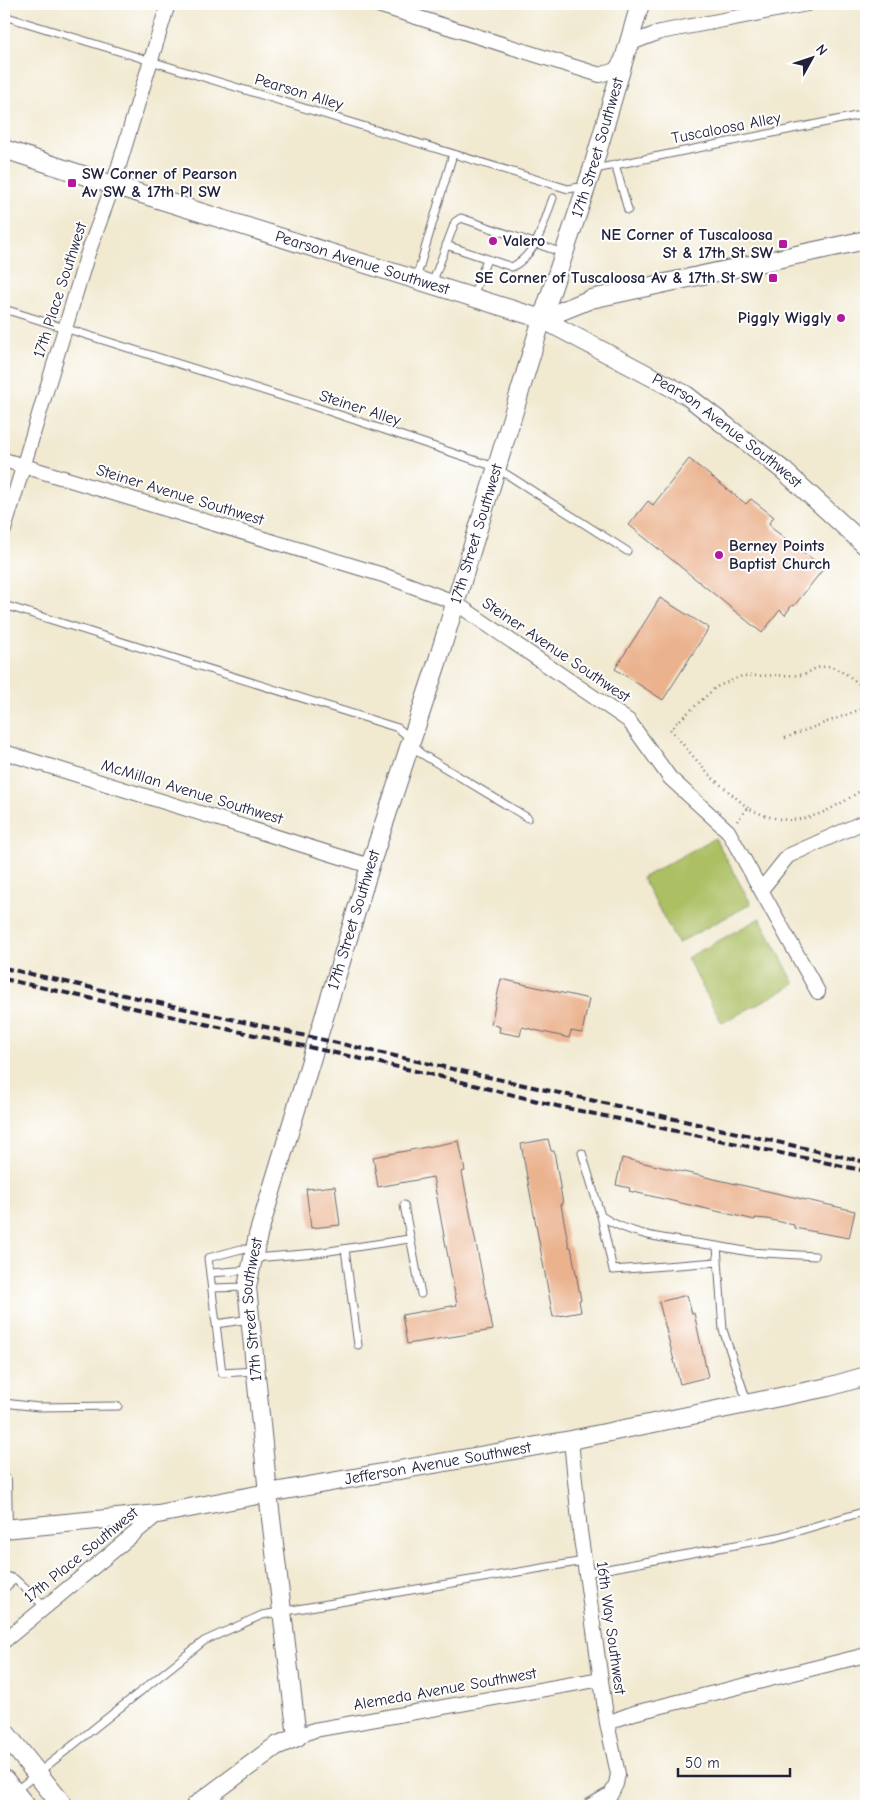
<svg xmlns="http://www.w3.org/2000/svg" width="870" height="1810" font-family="'Comic Neue',sans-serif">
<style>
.green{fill:#acbf63;stroke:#67704f}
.building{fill:#ebb28e}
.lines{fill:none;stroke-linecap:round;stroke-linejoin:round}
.service-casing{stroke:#6a686f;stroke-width:9}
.minor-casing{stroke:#6a686f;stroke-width:16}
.tertiary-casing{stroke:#6a686f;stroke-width:20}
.secondary-casing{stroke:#6a686f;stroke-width:22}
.path{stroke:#6a686f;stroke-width:2.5;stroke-dasharray:1 4;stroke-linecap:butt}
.service{stroke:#fff;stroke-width:7}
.minor{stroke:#fff;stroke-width:14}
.tertiary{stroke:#fff;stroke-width:18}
.secondary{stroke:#fff;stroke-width:20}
.rail{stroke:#22223b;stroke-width:4;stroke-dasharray:8 4;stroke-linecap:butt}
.poi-dot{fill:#b5179e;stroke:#fff;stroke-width:2}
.labels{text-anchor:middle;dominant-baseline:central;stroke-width:4;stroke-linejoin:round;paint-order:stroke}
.street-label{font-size:16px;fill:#22223b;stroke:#fff}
.poi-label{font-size:16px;font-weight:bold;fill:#22223b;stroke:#fff;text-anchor:start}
</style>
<rect width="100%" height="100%" fill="#fff"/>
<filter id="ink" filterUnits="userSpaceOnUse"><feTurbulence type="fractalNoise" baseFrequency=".02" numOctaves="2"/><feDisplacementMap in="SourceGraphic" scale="10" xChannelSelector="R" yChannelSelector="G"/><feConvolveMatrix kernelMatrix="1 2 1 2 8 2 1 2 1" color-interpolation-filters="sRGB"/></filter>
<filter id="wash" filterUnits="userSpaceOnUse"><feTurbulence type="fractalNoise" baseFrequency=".0096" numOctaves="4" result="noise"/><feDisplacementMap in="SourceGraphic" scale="20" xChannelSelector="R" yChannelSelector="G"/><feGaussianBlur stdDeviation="1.12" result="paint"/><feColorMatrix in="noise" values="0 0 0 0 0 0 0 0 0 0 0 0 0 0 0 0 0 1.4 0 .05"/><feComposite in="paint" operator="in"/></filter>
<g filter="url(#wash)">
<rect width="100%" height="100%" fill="#f1e9d0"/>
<path class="green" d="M715,838l36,66 -73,39 -36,-65z
M760,918l35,66 -73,39 -35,-65z"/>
<g id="blocks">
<path class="building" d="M689,459l57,45 5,-5 23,18 -5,6 4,6 51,39 -30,38 -2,-1 -7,10 -5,-5 -18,23 -133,-108 19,-24 5,4z
M660,598l49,30 -46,72 -48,-31z
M501,979l88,20 -7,34 -11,-2 -2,7 -47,-11 -2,9 -21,-4 1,-5 -9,-3z
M548,1139l3,12h3l9,53h-2l2,12 6,31h2l10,53h-2l2,12 -28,5 -32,-173z
M459,1141l6,30 -3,1 31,158 -86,14 -5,-29 55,-10 -24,-128 -55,10 -5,-30z
M622,1158l233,53 -6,27 -55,-10v-3l-27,-6 -12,-1v2l-126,-29 1,-3 -14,-3z
M335,1186l5,39 -29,3 -5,-39z
M687,1295l5,19 2,-1 14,64 -28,7 -21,-82z"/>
</g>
</g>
<g filter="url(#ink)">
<use href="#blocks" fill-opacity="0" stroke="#6a686f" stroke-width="1"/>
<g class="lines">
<g class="service-casing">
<path id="service" d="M4,16l564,173 18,-3
M615,164l13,46
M595,169l271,-55
M446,245l66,22c26,-14 31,-43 41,-69
M416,279l37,-125
M432,284l23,-62 6,-4 102,35
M473,296l14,-37
M4,309l309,97 182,61 132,84
M4,605l394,123 13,11 9,14 108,65
M582,1153l19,63c33,22 77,24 116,30l6,84 25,74
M404,1205l17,89
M601,1216l12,54 104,-8
M717,1246l33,6 65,4
M345,1249l13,96
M254,1250l-13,-1 -33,9 14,115 33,-2
M254,1258l62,-5 93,-14
M210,1273l40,-3
M212,1288l35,-1
M216,1324l34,-5
M4,1403l34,4 80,-1
M586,1573l192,-36 88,-26
M4,1575l11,4
M4,1589l11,-10 30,28
M4,1800l200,-159 58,-26 322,-54"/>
</g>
<g class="minor-casing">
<path id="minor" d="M375,4l225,71 15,-5 19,-28 26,-10 147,-28
M4,460l379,115 71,27 175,119 41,57 58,53 90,161
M4,530l83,-274 26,-71 55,-181
M4,752l366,114
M761,890l27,-34 78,-35
M571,1440l9,91 27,192 11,51 -2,10 -5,10 -21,12
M4,1481l1,48
M4,1641l154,-127
M607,1723l27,-10 232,-58
M297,1737l17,-7 287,-51"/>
</g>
<g class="tertiary-casing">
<g id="tertiary">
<path id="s1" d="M4,149l109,36 429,134 144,76 97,75 83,76"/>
<path d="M542,319l49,-20 275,-59"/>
<path id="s2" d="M4,1529l154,-15 110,-21 303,-53 257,-53 38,-11"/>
<path id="s3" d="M195,1806l81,-60 21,-9 -29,-244 -21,-206 11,-52 112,-369 67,-203 105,-344 50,-149 48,-166"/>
</g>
</g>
<g class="secondary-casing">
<path id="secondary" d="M4,1732l59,74
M4,1780l21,26"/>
</g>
<path class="path" d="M866,693l-3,10 3,9
M785,738l79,-30
M748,808l-39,-33 -39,-46 46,-42 26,-11 62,-1 12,-7 14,-2 16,8 20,15
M737,821l11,-13c47,25 78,6 118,-21"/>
<use href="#service" class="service"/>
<use href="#minor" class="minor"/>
<use href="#tertiary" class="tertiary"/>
<use href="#secondary" class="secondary"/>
<path class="rail" d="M4,968l862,194
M4,979l434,97 119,30 309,65"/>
</g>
</g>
<g class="poi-dot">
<rect x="67" y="178" width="10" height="10" rx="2.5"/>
<circle cx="493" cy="241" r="5"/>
<rect x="778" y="239" width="10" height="10" rx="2.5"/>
<rect x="768" y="273" width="10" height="10" rx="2.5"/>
<circle cx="841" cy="318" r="5"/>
<circle cx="719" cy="555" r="5"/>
</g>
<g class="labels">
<g class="street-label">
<text transform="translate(299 92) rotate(17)">Pearson Alley</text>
<text transform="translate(726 128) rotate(-11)">Tuscaloosa Alley</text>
<text stroke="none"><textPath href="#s3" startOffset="1769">17th Street Southwest</textPath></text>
<text stroke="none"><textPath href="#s1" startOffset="376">Pearson Avenue Southwest</textPath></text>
<text transform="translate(60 290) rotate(-72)">17th Place Southwest</text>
<text transform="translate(360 408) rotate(18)">Steiner Alley</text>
<text stroke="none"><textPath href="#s1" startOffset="781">Pearson Avenue Southwest</textPath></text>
<text transform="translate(180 495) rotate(17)">Steiner Avenue Southwest</text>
<text stroke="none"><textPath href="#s3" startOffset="1364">17th Street Southwest</textPath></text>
<text transform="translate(556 650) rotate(34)">Steiner Avenue Southwest</text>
<text transform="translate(192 792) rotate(17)">McMillan Avenue Southwest</text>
<text stroke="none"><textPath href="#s3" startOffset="959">17th Street Southwest</textPath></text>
<text stroke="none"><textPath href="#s3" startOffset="554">17th Street Southwest</textPath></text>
<text stroke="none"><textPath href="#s2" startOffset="439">Jefferson Avenue Southwest</textPath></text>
<text transform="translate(81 1555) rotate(-39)">17th Place Southwest</text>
<text transform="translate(611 1628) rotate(82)">16th Way Southwest</text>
<text transform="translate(445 1689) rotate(-10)">Alemeda Avenue Southwest</text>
</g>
<g class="poi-label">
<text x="82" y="174">SW Corner of Pearson<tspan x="82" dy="18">Av SW &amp; 17th Pl SW</tspan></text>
<text x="773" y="235" text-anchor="end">NE Corner of Tuscaloosa<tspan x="773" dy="18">St &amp; 17th St SW</tspan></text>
<text x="503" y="241">Valero</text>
<text x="763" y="278" text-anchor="end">SE Corner of Tuscaloosa Av &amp; 17th St SW</text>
<text x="831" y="318" text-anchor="end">Piggly Wiggly</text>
<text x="729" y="546">Berney Points<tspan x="729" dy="18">Baptist Church</tspan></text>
</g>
</g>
<rect width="870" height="1810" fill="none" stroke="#fff" stroke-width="20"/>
<g transform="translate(812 58) rotate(50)" stroke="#ffffff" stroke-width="4" paint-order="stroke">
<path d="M0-4L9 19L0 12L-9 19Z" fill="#22223b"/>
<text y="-8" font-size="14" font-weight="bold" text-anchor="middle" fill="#22223b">N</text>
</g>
<path d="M678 1768v8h112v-8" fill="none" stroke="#22223b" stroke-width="2.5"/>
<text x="685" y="1768" font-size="15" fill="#22223b" stroke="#ffffff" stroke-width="4" paint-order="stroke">50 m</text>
</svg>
